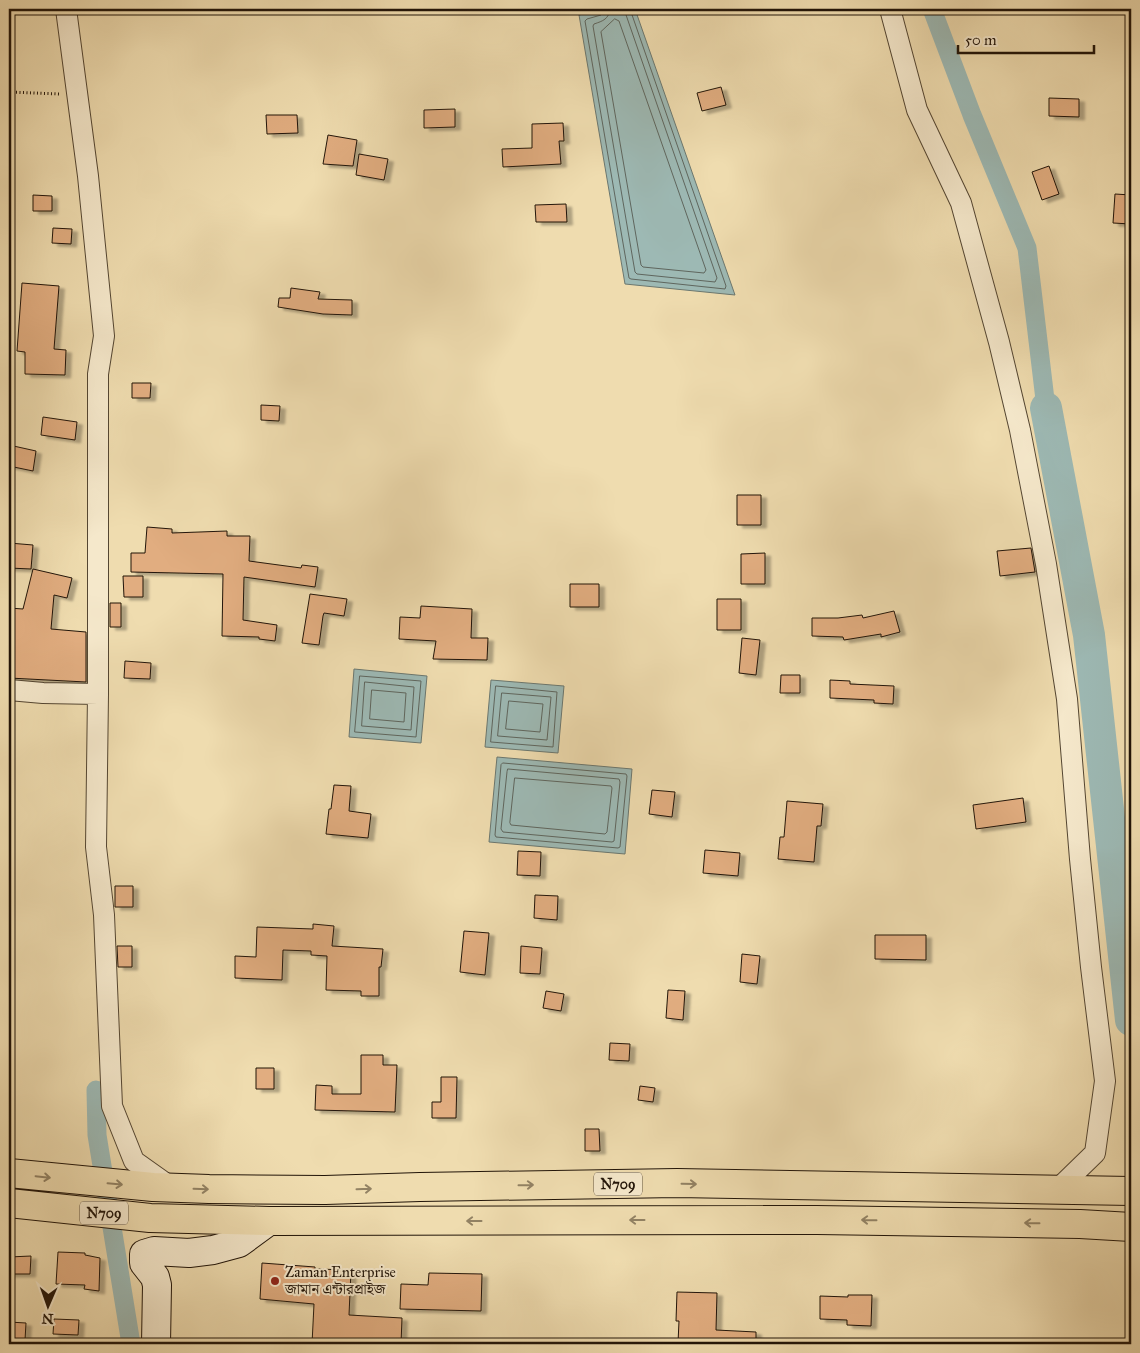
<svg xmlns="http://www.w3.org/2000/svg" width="1140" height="1353" font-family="'IM FELL Great Primer','Noto Serif Bengali',serif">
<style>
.water{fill:#9db9b4;stroke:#6b776f}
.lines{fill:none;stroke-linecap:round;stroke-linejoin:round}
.shore{stroke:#5f665e;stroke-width:1}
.canal{stroke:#9db9b4;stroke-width:19}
.river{stroke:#9db9b4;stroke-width:32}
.building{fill:#e1ad80;stroke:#211408;filter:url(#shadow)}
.street-casing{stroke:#544632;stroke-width:22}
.secondary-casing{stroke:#211408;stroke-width:30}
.highway-casing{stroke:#211408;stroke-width:30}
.path{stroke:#211408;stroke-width:3;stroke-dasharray:1 2.5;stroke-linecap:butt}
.street{stroke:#f5e8cb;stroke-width:20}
.secondary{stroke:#f5e8cb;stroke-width:28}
.highway{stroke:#efdcaf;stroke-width:28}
.oneway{stroke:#928264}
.poi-dot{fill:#8f2418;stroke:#f5e8cb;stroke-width:2}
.labels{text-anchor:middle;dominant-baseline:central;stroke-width:4;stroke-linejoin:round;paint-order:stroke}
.shield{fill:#f5e8cb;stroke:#615442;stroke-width:1}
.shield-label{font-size:14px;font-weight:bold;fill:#211408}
.poi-label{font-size:15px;fill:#211408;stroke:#f5e8cb;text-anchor:start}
</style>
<defs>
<filter id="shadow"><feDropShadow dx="5.5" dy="3" stdDeviation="1" flood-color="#0004"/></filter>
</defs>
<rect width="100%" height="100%" fill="#efdcaf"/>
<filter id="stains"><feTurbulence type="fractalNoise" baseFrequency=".004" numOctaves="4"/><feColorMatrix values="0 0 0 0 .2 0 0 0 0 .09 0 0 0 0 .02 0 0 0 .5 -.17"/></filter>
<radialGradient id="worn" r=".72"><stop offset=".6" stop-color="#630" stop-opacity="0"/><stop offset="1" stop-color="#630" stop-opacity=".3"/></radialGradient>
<path class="water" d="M608,9h27l100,286 -110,-11 -46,-269z
M354,669l73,7 -6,67 -72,-6z
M491,680l73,6 -6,67 -73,-6z
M497,757l135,12 -7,85 -136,-12z"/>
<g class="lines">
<path class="shore" d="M603,9l-2,6 -14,4 -2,2 44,257 2,1 94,10 1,-3 -96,-277
M610,9c-1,10 -7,12 -16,15l-1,2 42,246 2,2 78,8 2,-4 -93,-269
M615,19l4,2 87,249 -2,3 -61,-6 -2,-2 -40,-233z
M360,676l61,5 -5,56 -61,-5z
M365,682l49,5 -3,43 -49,-4z
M496,686l61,6 -4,55 -62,-5z
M372,690l34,3 -2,29 -34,-3z
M502,693l49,4 -4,43 -49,-4z
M509,701l34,3 -3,28 -34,-3z
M503,763l123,11 1,2 -7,71 -2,1 -122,-11 -1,-2 6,-70z
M508,769l111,10 1,3 -6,59 -2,1 -109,-10 -2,-3 6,-57z
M515,778l96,8 1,2 -5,44 -2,2 -94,-9 -1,-2z"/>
<path class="canal" d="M932,9l40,106 55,133 19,160
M96,1090l1,45 34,209"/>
<path class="river" d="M1046,408l43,227 42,385"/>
</g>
<path class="building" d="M721,87l5,18 -24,6 -5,-18z
M1049,98l30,1v18l-30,-1z
M455,109v18l-31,1v-18z
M266,115h31l1,18 -31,1z
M563,123l1,18h-5l2,23 -58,3 -1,-18 30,-1v-24z
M328,135l29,5 -4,26 -30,-2z
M359,154l29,5 -4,21 -28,-5z
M1049,166l10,28 -17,6 -10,-28z
M1115,194l16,1v29l-18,-1z
M33,195l19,1v15h-19z
M566,204l1,18h-31l-1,-17z
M53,228l19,1 -1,15 -19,-1z
M22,283l37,3 -5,63 12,1 -1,25 -40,-1v-22l-8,-1z
M291,288l29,4 -2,7 34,1v15l-29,-1 -45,-7 1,-9h11z
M132,383h19l-1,15h-18z
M261,405l19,1 -1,15 -18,-1z
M43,417l34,5 -2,18 -34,-5z
M9,445l27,6 -3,20 -24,-5z
M737,495h24v30h-24z
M147,527l25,2v4l55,-2v5h23l-1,25 52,7 1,-3 16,2 -3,20 -71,-10 -1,43 34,5 -2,16 -16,-2v-2l-37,-1 1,-62 -92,-2v-19h14z
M9,543l24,2 -2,24 -22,-1z
M1031,548l4,24 -35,4 -3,-25z
M765,553v31h-24v-30z
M33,569l39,9 -5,20 -13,-3 -3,34 35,3v50l-77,-4v-70l14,1z
M123,576h20v21h-19z
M570,584h29v23h-29z
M310,594l37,5 -3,17 -20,-3 -1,3 -4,29 -17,-2z
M717,599h24v31h-24z
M110,603h11v24h-11z
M421,606l51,3 -1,29h17l-1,22 -54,-1 3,-18 -37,-2 1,-22 20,1z
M894,611l6,21 -19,5v-3l-37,6 -1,-3 -31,-1v-18h26l24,-3 1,3z
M742,638l18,2 -4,35 -17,-2z
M125,661l26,2 -1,16 -26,-1z
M781,675h19v18h-20z
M830,680l20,1v3l44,2 -1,18 -19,-1v-3l-44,-2z
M334,785l17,1 -2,25 22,3 -3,24 -42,-4 3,-25h2z
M652,790l23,2 -3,25 -23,-3z
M1023,798l3,24 -50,7 -3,-24z
M787,801l36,3 -2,22h-4l-3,36 -36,-3 2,-22h4z
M705,850l35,3 -2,23 -35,-3z
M518,851l23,1 -1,24 -23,-1z
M115,886h18v21h-18z
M535,895l23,1 -1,24 -23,-2z
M313,924l21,2 -2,20 51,3 -2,18h-2v29h-18v-5l-35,-1 1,-34 -16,-1v-4l-28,-1 -1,30 -47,-2v-22l21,1 1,-30 56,2z
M464,931l25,2 -4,42 -25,-3z
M875,935h51v25l-51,-1z
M117,946h15v21h-14z
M521,946l21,2 -2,26 -20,-1z
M742,954l18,2 -3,28 -17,-2z
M668,990l17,1 -2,29 -17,-2z
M546,991l18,3 -3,17 -18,-3z
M610,1043l20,1 -1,17 -20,-1z
M361,1055h22v10h14l-2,47 -80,-2 1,-25 16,1v8h29z
M256,1068h18v21h-18z
M441,1077h16l-1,41h-24v-16h9z
M640,1086l15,2 -2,14 -15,-2z
M585,1129h14l1,22h-15z
M58,1252l27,1v2l15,3 -1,33 -15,-2 1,-4 -29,-1z
M31,1256l-1,18h-21v-17z
M262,1263l53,4v2l36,1 -2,45 53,3 -1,26h-89l2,-40 -54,-5z
M429,1273l53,1 -1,37 -81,-2 1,-25 27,1z
M677,1292l40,1 -1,37 40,2v12l-78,-1 1,-22h-3z
M848,1295h24l-1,31 -24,-1v-5l-27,-1v-23l28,1z
M54,1319l25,1 -1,15 -25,-1z
M9,1322l17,1 -1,17 -16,-1z"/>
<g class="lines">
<g class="street-casing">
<path id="street" d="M66,9l22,167 16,160 -6,38v320l-2,153 8,68 8,191 22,55 38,27
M890,9l27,101 44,93 38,139 21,88 26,134 21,135 13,160 11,108 14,114 -10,72 -37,36
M9,690l34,3 55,1"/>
</g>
<g class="secondary-casing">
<path id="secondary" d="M156,1344l1,-59 -2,-8 -11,-14v-9l10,-3 35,2 24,-3 26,-7 30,-22"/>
</g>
<g class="highway-casing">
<path id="highway" d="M9,1173l144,14 56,2 116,1 95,-3 257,-4 454,8
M9,1203l141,15 119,3 548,-1 263,4 51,3"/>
</g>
<path class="path" d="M9,92l50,2"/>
<use href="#street" class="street"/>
<use href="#secondary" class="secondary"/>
<use href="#highway" class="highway"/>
</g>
<defs><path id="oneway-shaft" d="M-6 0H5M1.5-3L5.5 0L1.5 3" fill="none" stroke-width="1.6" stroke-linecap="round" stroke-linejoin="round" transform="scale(1.25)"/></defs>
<g class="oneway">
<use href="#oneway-shaft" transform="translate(43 1177) rotate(6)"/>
<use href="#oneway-shaft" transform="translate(115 1184) rotate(5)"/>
<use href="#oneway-shaft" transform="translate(689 1184) rotate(1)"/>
<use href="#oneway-shaft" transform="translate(526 1185) rotate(-1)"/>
<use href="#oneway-shaft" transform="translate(201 1189) rotate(2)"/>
<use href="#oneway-shaft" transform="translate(364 1189) rotate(-2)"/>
<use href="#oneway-shaft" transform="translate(637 1220) rotate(180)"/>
<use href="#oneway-shaft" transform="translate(869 1220) rotate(-179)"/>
<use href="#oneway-shaft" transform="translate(474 1221) rotate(180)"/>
<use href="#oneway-shaft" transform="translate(1032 1223) rotate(-179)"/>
</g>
<circle class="poi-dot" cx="275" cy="1281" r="5"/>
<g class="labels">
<g class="shield">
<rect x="594" y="1172.5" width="48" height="23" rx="4"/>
<rect x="80" y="1201.5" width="48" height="23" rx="4"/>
</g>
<g class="shield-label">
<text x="618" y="1184">N709</text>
<text x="104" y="1213">N709</text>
</g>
<g class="poi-label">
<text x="285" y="1272">Zaman Enterprise<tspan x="285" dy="17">জামান এন্টারপ্রাইজ</tspan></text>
</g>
</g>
<rect width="1140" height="1353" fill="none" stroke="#efdcaf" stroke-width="30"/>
<rect x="10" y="10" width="1120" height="1333" fill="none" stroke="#211408" stroke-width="2.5"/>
<rect x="15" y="15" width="1110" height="1323" fill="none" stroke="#211408"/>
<g transform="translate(48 1306) rotate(182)" stroke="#f5e8cb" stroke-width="4" paint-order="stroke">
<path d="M0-4L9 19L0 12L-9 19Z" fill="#211408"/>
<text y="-8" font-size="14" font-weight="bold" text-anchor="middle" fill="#211408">N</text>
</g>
<path d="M958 45v8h136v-8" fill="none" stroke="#211408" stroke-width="2.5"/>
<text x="965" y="45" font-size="15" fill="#211408" stroke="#f5e8cb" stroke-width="4" paint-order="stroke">50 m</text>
<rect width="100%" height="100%" filter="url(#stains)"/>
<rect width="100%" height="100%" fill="url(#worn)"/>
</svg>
